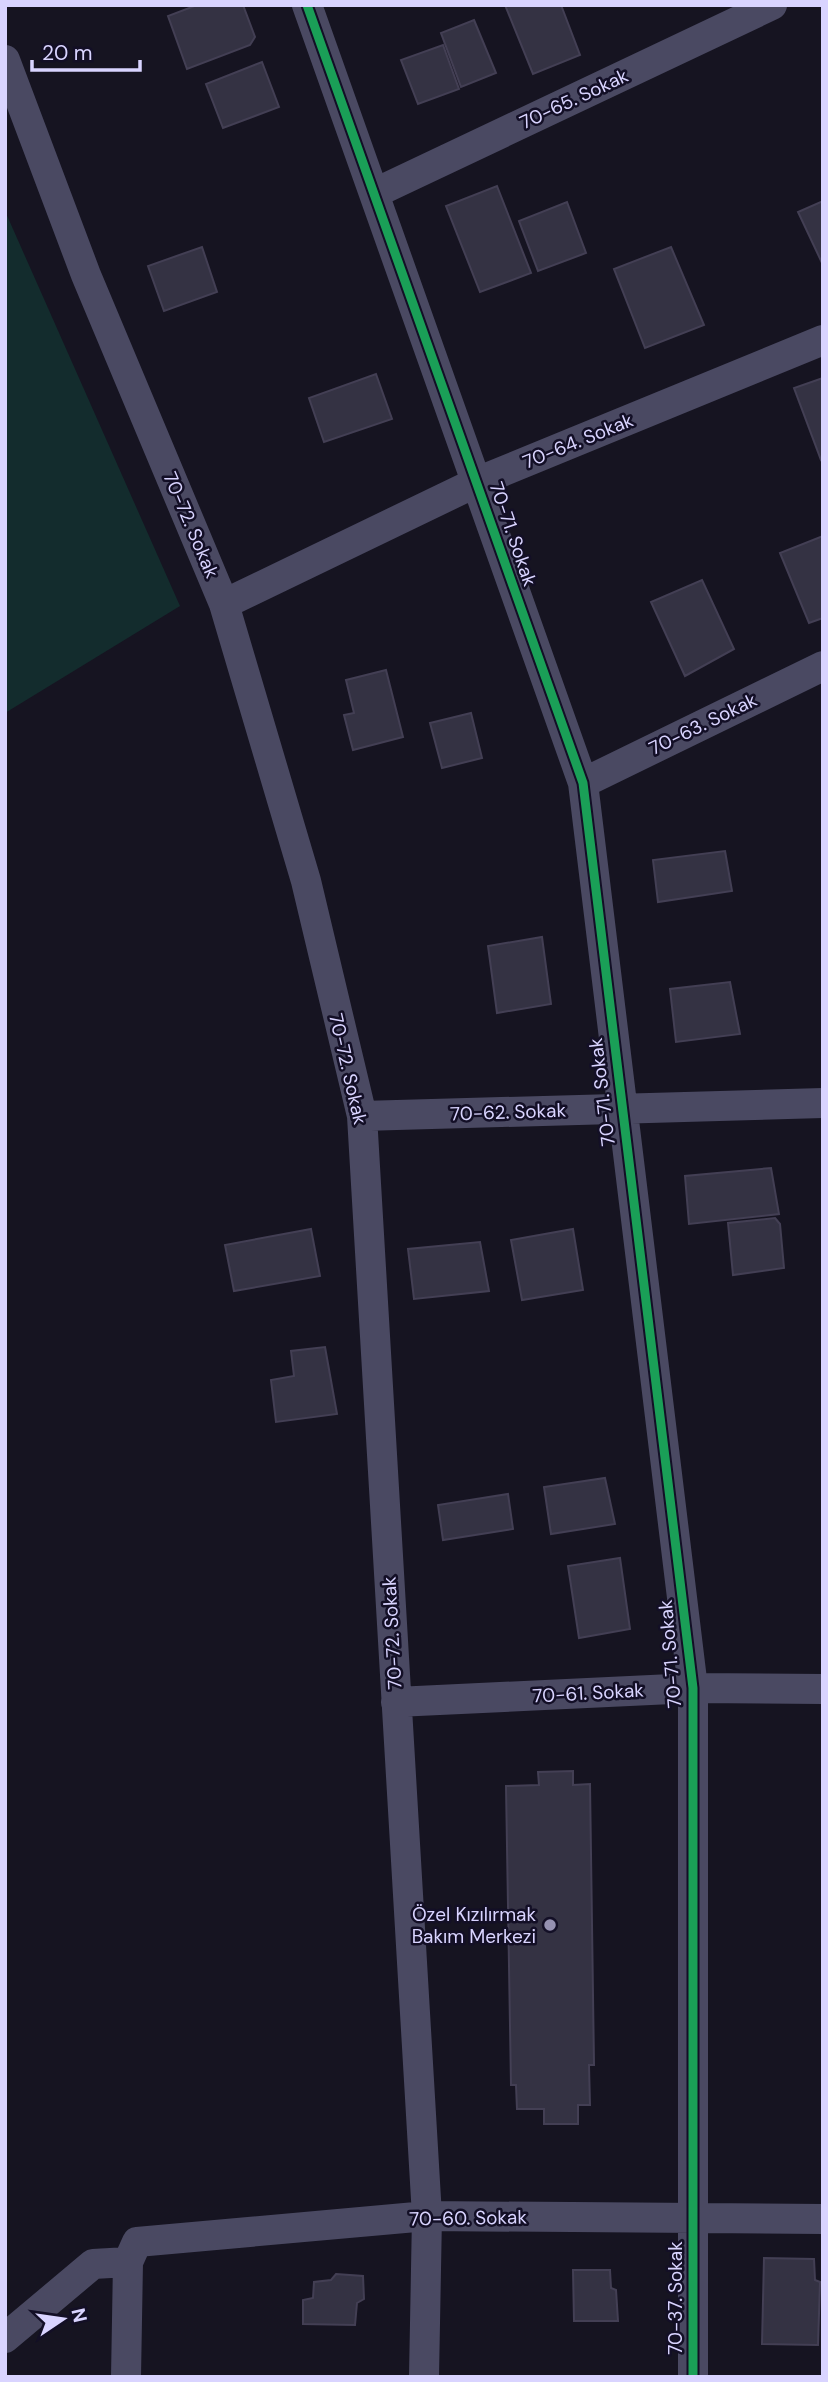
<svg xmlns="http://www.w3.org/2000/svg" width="828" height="2382" font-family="'DM Sans',sans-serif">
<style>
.green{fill:#132c2d}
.building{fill:#343243;stroke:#433f54;stroke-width:2}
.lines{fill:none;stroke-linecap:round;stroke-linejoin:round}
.street{stroke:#4a4962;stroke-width:30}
.cycleway-casing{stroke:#130f26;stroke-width:13}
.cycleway{stroke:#1a9f57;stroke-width:9}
.poi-dot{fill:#9591b1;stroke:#130f26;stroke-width:2.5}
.labels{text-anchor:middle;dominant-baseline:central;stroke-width:5;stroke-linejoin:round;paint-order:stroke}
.street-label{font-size:19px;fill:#d9d4ff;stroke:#130f26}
.poi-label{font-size:19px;fill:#d9d4ff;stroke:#130f26;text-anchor:end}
</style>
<rect width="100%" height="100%" fill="#161421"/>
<path class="green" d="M5,211l175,395 -175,107z"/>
<path class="building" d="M197,5h46l12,32 -5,8 -63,24 -19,-53z
M505,5h56l19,50 -47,19z
M474,20l22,53 -35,14 -20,-54z
M443,45l16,44 -41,15 -17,-44z
M262,62l17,45 -56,21 -17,-44z
M497,186l34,87 -51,19 -34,-86z
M823,201v64l-25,-53z
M567,202l19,51 -48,18 -19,-50z
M202,247l15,45 -53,19 -16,-45z
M671,247l33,78 -59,23 -31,-79z
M376,374l16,45 -68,23 -15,-44z
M823,378v81l-2,1 -27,-72z
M823,536v82l-14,5 -29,-70z
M702,580l32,69 -49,27 -34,-74z
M386,670l17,67 -50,13 -9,-35 10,-2 -8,-33z
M471,713l11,45 -40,10 -12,-45z
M725,851l7,40 -74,11 -5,-42z
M542,937l9,67 -54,9 -9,-67z
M730,982l10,52 -64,8 -6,-53z
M771,1168l8,46 -90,10 -4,-48z
M775,1218l5,6 4,44 -51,7 -5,-52z
M311,1229l9,47 -86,15 -9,-46z
M573,1229l10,61 -61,10 -11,-60z
M480,1242l9,49 -75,8 -6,-50z
M325,1347l12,67 -61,8 -5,-42 23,-4 -3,-25z
M605,1478l10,46 -64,10 -7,-47z
M508,1494l5,35 -70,11 -5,-35z
M620,1558l10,71 -51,9 -11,-72z
M573,1771v14l17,-1 4,281h-5l1,40h-12v19h-34v-15h-27l-1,-24h-5l-5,-299 33,-1 -1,-13z
M764,2258l50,1 1,21 5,2 -2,63 -56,-1z
M573,2270h37l1,18 5,2 2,31h-44z
M336,2274l27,2 1,23 -7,4 -2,22 -52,-1v-24l10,-2 1,-16 17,-2z"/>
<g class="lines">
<path class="street" d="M307,5l276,778 110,905v689
M5,60l81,215 138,329 82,277 56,235 65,1100 -3,161
M375,193l397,-188
M224,604l253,-122 346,-142
M583,783l240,-117
M362,1116l461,-13
M396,1702l297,-14 130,1
M5,2338l88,-74 35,-2
M126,2377l2,-115 9,-20 290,-26 396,3"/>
<g class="cycleway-casing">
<path id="cycleway" d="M307,5l276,778 110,905v689"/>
</g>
<use href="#cycleway" class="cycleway"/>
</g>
<circle class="poi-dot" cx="550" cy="1925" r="7"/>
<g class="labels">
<g class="street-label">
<text transform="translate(574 99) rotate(-25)">70-65. Sokak</text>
<text transform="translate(578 441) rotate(-22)">70-64. Sokak</text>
<text transform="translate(191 525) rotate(67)">70-72. Sokak</text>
<text transform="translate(513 534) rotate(71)">70-71. Sokak</text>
<text transform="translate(703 724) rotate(-26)">70-63. Sokak</text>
<text transform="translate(348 1069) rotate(77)">70-72. Sokak</text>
<text transform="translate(602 1092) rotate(-97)">70-71. Sokak</text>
<text transform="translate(508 1112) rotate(-2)">70-62. Sokak</text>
<text transform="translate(392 1633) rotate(-93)">70-72. Sokak</text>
<text transform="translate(670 1654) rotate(-95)">70-71. Sokak</text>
<text transform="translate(588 1693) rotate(-3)">70-61. Sokak</text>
<text transform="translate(468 2218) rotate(-1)">70-60. Sokak</text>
<text transform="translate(675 2298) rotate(-90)">70-37. Sokak</text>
</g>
<g class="poi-label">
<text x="536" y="1914">Özel Kızılırmak<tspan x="536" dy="22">Bakım Merkezi</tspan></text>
</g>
</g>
<rect width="828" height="2382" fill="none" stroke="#d9d4ff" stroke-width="14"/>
<g transform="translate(63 2319) rotate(77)" stroke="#130f26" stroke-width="5" paint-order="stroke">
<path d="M0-5L12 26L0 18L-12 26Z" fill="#d9d4ff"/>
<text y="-10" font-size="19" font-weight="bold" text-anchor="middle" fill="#d9d4ff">N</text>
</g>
<path d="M32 60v10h108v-10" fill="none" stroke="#d9d4ff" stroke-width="3.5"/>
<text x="42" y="60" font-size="21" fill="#d9d4ff" stroke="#130f26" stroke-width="5" paint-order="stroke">20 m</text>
</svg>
